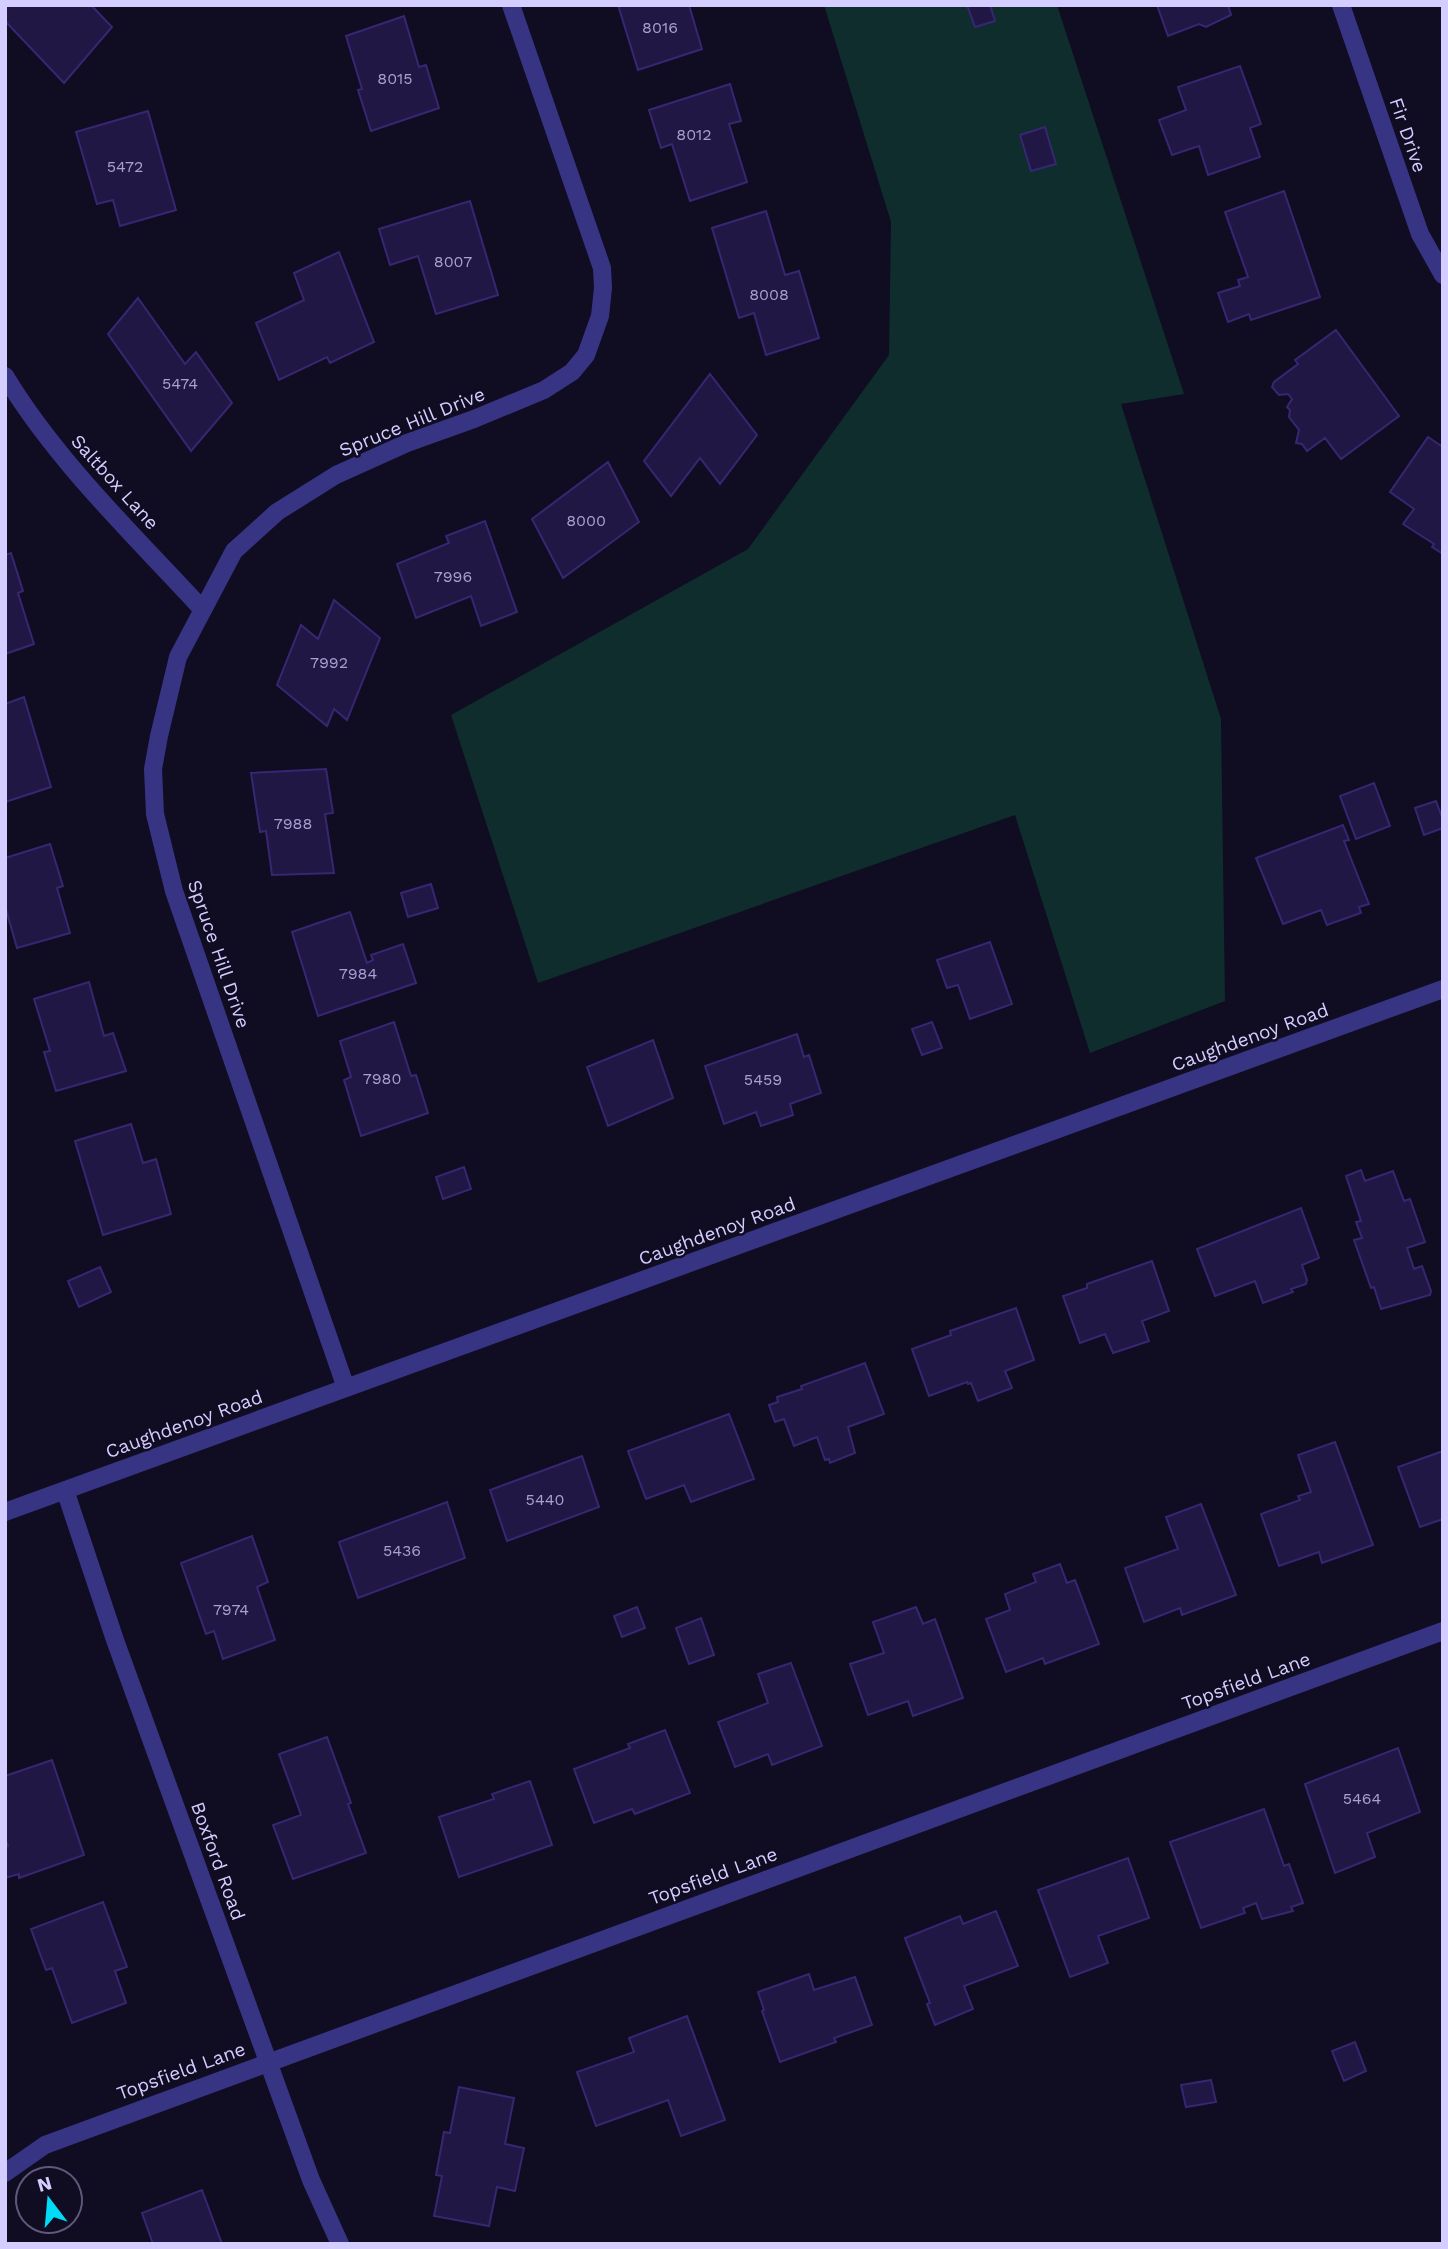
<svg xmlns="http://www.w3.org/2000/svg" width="1448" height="2249" font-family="'Work Sans',sans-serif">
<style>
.green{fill:#0f2d2c}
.building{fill:#211744;stroke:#372772;stroke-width:2}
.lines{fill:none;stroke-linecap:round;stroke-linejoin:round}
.minor{stroke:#383484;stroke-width:18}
.labels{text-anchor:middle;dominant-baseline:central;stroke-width:5;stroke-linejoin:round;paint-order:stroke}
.number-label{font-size:16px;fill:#a7a0d0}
.street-label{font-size:19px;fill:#d4cdff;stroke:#100c22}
</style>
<rect width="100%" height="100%" fill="#100c22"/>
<path class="green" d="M824,5h233l127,389 -63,10 100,315 4,282 -135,52 -75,-238 -477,168 -87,-268 297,-166 141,-194 2,-133z"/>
<path class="building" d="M5,5h86l21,22 -48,56 -59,-62z
M618,5h71l13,44 -64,21z
M967,5h23l5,16 -20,6z
M1157,5h71l3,10 -25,12 -7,-3 -31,12z
M404,16l15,51 7,-2 13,43 -68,23 -13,-41 4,-1 -16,-53z
M1240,66l21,58 -11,4 10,29 -52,18 -9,-29 -27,9 -13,-35 27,-10 -8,-23z
M730,84l11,37 -12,3 18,58 -57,19 -18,-57 -11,4 -12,-38z
M148,111l28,99 -56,16 -7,-26 -16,4 -21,-72z
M1045,127l11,37 -25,7 -11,-36z
M1284,191l36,106 -69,23 -2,-6 -21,8 -10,-29 22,-7 -2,-6 10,-3 -23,-65z
M470,201l28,94 -62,19 -18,-58 -28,9 -11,-36z
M766,211l19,64 14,-4 20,67 -53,17 -12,-42 -15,5 -27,-90z
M339,252l35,90 -44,21 -3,-6 -48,23 -23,-57 48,-23 -10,-27z
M138,298l47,66 11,-12 36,51 -41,48 -83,-117z
M1336,330l63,86 -58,43 -16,-21 -18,13 -5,-7 -6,-1 3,-13 -10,-13 1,-7 -3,-3 5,-8 -4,-5 -9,1 -7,-8 2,-5 24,-18 -3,-4z
M710,374l47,61 -37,49 -20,-26 -29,38 -27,-35z
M1428,437l15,10v107l-11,-7 2,-3 -31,-20 11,-15 -24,-17z
M608,462l31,60 -76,56 -31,-59z
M485,521l32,91 -36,14 -10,-30 -55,22 -19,-54 52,-21 -3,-7z
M11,553l12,38 -5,2 16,51 -29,10v-99z
M334,600l46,38 -33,82 -13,-11 -7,17 -50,-41 24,-60 17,14z
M24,697l27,90 -46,15v-98z
M326,769l7,44 -8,1 9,59 -62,2 -6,-44 -6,1 -9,-59z
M1374,783l16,43 -34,13 -16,-43z
M1436,801l7,19v8l-19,7 -9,-27z
M1343,825l6,15 -5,1 25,63 -10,3 2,6 -34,12 -6,-15 -38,14 -27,-66z
M50,844l13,42 -6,2 13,45 -53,15 -12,-42v-48z
M431,884l7,24 -30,9 -7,-24z
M350,912l17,51 6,-3 -2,-5 32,-11 13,39 -98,33 -26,-84z
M990,942l22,62 -42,15 -12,-34 -11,3 -10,-28z
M89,982l15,54 9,-3 13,38 -70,20 -12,-39 6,-1 -16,-52z
M394,1022l17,54 5,-1 12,38 -67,23 -17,-56 7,-3 -11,-36z
M932,1022l10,26 -20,7 -10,-26z
M797,1034l7,23 5,-2 12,38 -31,11 3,11 -32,11 -5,-14 -32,12 -19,-58z
M653,1040l20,58 -65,28 -21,-59z
M131,1124l12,39 13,-4 15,55 -68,21 -28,-94z
M464,1167l7,22 -28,10 -7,-22z
M1361,1170l4,11 28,-10 11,30 6,-2 15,43 -18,6 7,21 8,-3 9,25 -1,4 -49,14 -7,-22 -3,1 -17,-48 8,-2 -6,-16 5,-1 -15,-45z
M1301,1208l18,50 -17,7 5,15 -1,4 -15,5 2,3 -30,11 -8,-22 -40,15 -18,-47z
M1152,1261l17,50 -27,10 7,20 -36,12 -8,-19 -25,9 -17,-47 24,-8v-4z
M100,1267l11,25 -32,15 -11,-26z
M1016,1308l18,52 -29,11 7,17 -34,13 -7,-18 -3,1 -1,-2 -38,14 -17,-47 39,-14 -1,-4z
M865,1363l19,51 -36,13 7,26 -25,10 -1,-4 -4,1 -8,-23 -23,9 -10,-27 -9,3 -6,-17 9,-3 -1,-5 25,-8 -1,-3z
M729,1414l25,65 -63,23 -7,-17 -38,14 -18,-48z
M1335,1442l38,103 -51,18 -3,-11 -40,14 -18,-52 39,-14 -2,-4 13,-4 -13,-37z
M1443,1451v68l-23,8 -22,-60z
M582,1456l17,51 -92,34 -17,-51z
M447,1502l18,56 -107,40 -19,-56z
M1201,1504l35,91 -54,20 -2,-7 -36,14 -19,-54 53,-19 -12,-32z
M252,1536l16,46 -11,5 18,53 -52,19 -9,-28 -8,3 -25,-71z
M1060,1564l7,19 8,-3 24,64 -54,20 -2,-6 -37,14 -20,-53 24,-9 -5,-16 31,-12 -3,-8z
M637,1607l8,21 -23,9 -8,-21z
M916,1607l7,17 12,-5 28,79 -50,18 -5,-15 -40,14 -18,-51 34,-11 -11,-31z
M701,1618l13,37 -25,9 -13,-36z
M791,1663l31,83 -50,19 -4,-11 -33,13 -17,-45 50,-19 -10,-29z
M665,1730l25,63 -55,21 -3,-5 -38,14 -20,-54 56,-21 -2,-4z
M327,1737l24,66 -3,1 18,49 -73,26 -20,-54 28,-10 -22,-61z
M1398,1748l22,64 -53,21 8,24 -40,16 -30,-89z
M52,1760l32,95 -65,23v-4l-14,4v-31l3,-1 -3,-8v-62z
M530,1781l22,64 -93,32 -20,-60 55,-18 -2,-5z
M1264,1809l20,57 5,-2 14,39 -12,4 2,4 -31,8 -6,-16 -13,5 2,5 -44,15 -31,-86z
M1128,1858l21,60 -51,18 10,27 -38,14 -32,-87z
M103,1902l24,65 -12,4 11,32 -54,20 -20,-55 -6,2 -15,-41z
M996,1911l22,55 -54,20 9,23 -38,16 -8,-21 3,-1 -25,-65 55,-22 3,8z
M809,1974l5,16 41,-13 17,48 -38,13 2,4 -56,20 -18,-51 2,-1 -6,-18z
M687,2016l38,104 -44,16 -13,-36 -72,26 -19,-54 57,-20 -5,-14z
M1355,2042l11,29 -22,10 -12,-30z
M1211,2080l5,22 -30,5 -5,-22z
M459,2087l55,11 -9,46 19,4 -9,43 -18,-4 -8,39 -55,-10 8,-40 -6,-1 8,-43 6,1z
M202,2190l20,54h-69l-11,-31z"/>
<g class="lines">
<path class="minor" d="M1341,5l79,229 23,41
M5,376c52,86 129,159 197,233
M346,1388l-172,-497 -19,-77 -2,-45 6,-33 19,-79 56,-106 43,-39 59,-37 71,-32 67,-24 70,-29 28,-18 14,-17 14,-39 3,-28 -1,-20 -91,-263
M65,1490l50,150 196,540 29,64
M5,1512l1438,-523
M5,2173l40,-28 1398,-514"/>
</g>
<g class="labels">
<g class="number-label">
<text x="660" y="27">8016</text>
<text x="395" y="78">8015</text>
<text x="694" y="134">8012</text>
<text x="125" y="166">5472</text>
<text x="453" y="261">8007</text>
<text x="769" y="294">8008</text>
<text x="180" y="383">5474</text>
<text x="586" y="520">8000</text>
<text x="453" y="576">7996</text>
<text x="329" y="662">7992</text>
<text x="293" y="823">7988</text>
<text x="358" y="973">7984</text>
<text x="382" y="1078">7980</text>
<text x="763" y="1079">5459</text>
<text x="545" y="1499">5440</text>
<text x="402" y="1550">5436</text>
<text x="231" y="1609">7974</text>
<text x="1362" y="1798">5464</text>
</g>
<g class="street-label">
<text transform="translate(1408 135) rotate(71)">Fir Drive</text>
<text transform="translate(412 422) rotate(-22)">Spruce Hill Drive</text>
<text transform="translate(115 482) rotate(48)">Saltbox Lane</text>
<text transform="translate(219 954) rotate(71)">Spruce Hill Drive</text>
<text transform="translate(1250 1037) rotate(-20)">Caughdenoy Road</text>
<text transform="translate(717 1231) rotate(-20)">Caughdenoy Road</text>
<text transform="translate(184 1424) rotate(-20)">Caughdenoy Road</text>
<text transform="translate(1246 1681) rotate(-20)">Topsfield Lane</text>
<text transform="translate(218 1861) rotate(70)">Boxford Road</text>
<text transform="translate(713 1876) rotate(-20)">Topsfield Lane</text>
<text transform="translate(181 2071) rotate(-20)">Topsfield Lane</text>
</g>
</g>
<rect width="1448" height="2249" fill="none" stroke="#d4cdff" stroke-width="14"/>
<g transform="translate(49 2200) rotate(344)"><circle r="33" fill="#100c22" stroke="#5e597a" stroke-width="2"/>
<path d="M0-5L12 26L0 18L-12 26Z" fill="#00dbf8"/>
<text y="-10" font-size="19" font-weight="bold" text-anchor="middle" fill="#d4cdff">N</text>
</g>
</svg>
